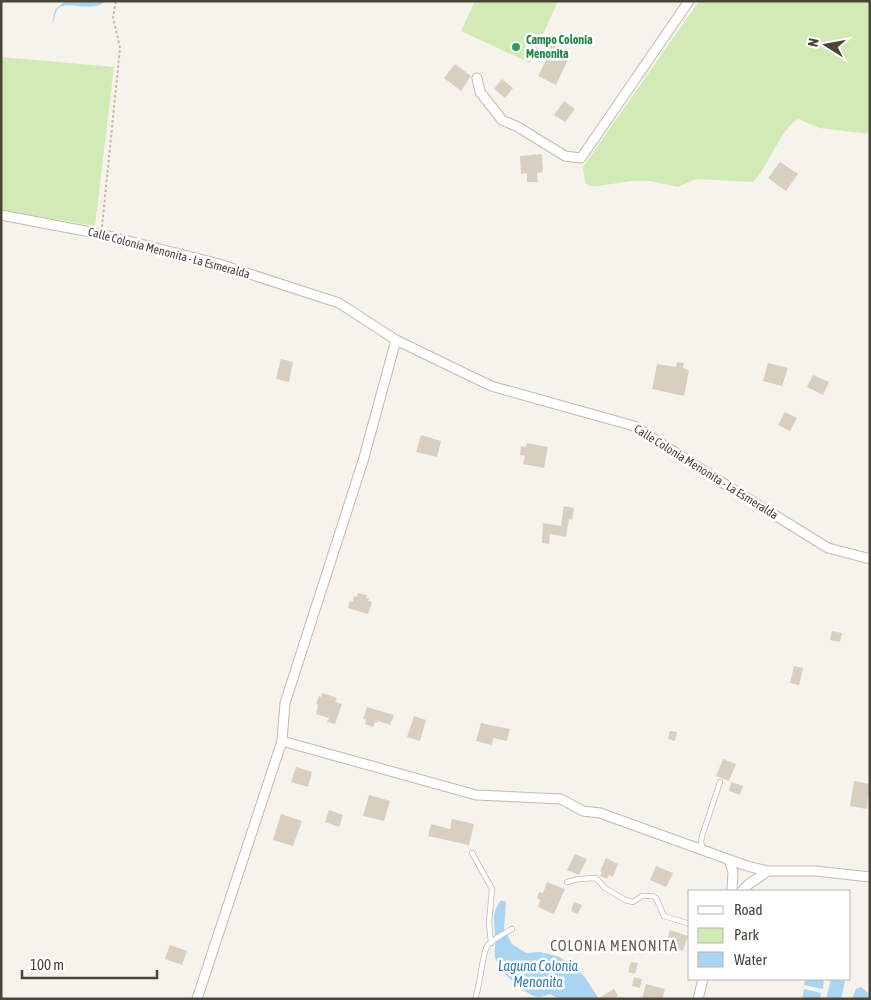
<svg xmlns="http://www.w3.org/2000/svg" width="871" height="1000" font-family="'Asap Condensed',sans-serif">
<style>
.green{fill:#d2eab5}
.water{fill:#a9d4f2}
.building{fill:#d8cfc1}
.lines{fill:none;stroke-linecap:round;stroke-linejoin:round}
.service-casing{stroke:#c2bbae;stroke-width:6}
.minor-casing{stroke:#c2bbae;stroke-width:11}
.path{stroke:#c4b79f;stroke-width:2;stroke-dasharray:2.5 2.5;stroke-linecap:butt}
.service{stroke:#fff;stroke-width:4.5}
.minor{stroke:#fff;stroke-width:9}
.leisure-dot{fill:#2e9e5b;stroke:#fff;stroke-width:2}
.labels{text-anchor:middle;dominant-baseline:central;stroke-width:5;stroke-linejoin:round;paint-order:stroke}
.leisure-label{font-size:12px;font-weight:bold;fill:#27864d;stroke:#fff;text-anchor:start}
.street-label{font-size:12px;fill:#4b4439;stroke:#fff}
.water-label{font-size:14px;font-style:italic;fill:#2e7ab2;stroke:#fff}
.quarter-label{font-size:15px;letter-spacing:1px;fill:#6e6250;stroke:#fff}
</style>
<rect width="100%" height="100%" fill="#f6f3ec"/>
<path class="green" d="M475,1h83l-28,62 -69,-32z
M699,1h171v133l-50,-6 -22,-9c-17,9 -29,47 -45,63l-57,-3 -18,8 -28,-6h-18l-34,5h-8l-5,-3 -2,-16z
M1,57l113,10 -19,159 -94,-16z"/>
<path class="water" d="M65,1h41c-14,12 -37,0 -46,6 -6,4 -5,13 -8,17l3,-14z
M501,900l5,2 -2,27 8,15 14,9 14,-1 20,5 24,19 15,23h-40l-9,-5c-3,1 -8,3 -11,3 -12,0 -40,-26 -43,-37 -3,-7 0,-16 -1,-23 0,-17 -5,-21 6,-37z
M805,979h19l-1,10 -19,-4z
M831,979l14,2 -4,18h-15z
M861,987l6,5 3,7h-18l4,-10z
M804,989l17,4 -1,6h-18z"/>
<path class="building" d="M548,41l23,12 -15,32 -18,-9 8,-16 -6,-2z
M455,64l16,12 -10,15 -17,-13z
M502,79l11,9 -8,10 -11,-9z
M564,101l11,8 -10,13 -11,-7z
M542,154l1,18 -6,1 1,9h-11v-9l-6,1 -1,-18z
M780,162l18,12 -12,17 -18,-13z
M281,359l12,3 -4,20 -13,-3z
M677,362l7,1 -1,5 6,2 -5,26 -32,-7 5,-25 19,3z
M768,363l20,5 -6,18 -19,-5z
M813,375l16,7 -6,13 -16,-8z
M785,412l12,6 -7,13 -12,-6z
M421,435l20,6 -4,16 -21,-5z
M527,443l21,4 -4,21 -21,-4 2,-8 -5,-1 1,-9 5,1z
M564,506l10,2 -2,12 -3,-1 -3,18 -16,-3 -1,10 -7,-1 1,-20 18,3z
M358,593l9,2 -1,3h3l-1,3 4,1 -4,12 -20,-6 2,-7 3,1 1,-6 3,1z
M832,631l10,2 -2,9 -10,-2z
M794,666l9,2 -4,17 -9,-2z
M322,693l15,5 -2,4 7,2 -7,20 -8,-2 2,-4 -13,-4 2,-9 -2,-1 3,-8 2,1z
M367,707l27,8 -4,10 -12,-4v2l-3,-1 -2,5 -8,-3 1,-4 -3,-1z
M414,716l12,4 -6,21 -13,-4z
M481,723l29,6 -3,12 -14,-3 -1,7 -16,-4z
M670,731l7,1 -2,9 -7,-2z
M723,759l13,5 -7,17 -13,-5z
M296,767l16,5 -4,15 -17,-5z
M854,781l16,3 -3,25 -17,-3z
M731,782l12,4 -3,9 -11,-4z
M369,795l21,6 -6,20 -21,-5z
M329,810l14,5 -4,12 -14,-5z
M281,814l21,7 -9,25 -20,-6z
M452,819l22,5 -5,21 -41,-9 3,-12 19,5z
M575,854l12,5 -8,16 -12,-5z
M606,858l12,6 -5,13 -4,-2 -2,4 -7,-3 2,-4 -2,-1z
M656,866l17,7 -7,14 -16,-7z
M547,882l18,7 -11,25 -16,-7 2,-7 -3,-2 2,-6 4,1z
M574,902l8,3 -4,9 -7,-3z
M670,930l18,6 -5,15 -18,-6z
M170,945l17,6 -5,14 -17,-6z
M631,962l7,1 -3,11 -7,-2z
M634,977l8,2 -2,9 -8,-2z
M646,984l19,5 -3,10h-20z
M614,989l4,7 -5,3h-16z"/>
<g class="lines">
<g class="service-casing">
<path id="service" d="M703,849l-2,-7 1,-6 18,-54
M472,853l20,36 -3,34 2,20
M567,882l12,-3 17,-1 9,10 20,12 8,2 9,-6h11l3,2 8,18 26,8
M475,999c5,-12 8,-50 13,-54 6,-7 16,-11 24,-16"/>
</g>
<g class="minor-casing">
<path id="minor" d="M477,78l3,14 22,28 16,7 47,29 16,2 108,-157
M1,215l100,19 118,30 120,39 57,37 95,46 143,40 84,54 110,68 42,11
M396,340l-33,121 -78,242 -3,38 194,54 85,4 22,12 17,2 147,53 21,5h48l54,6
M729,860l4,12 -1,19
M742,891l7,-7 19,-13
M197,999l85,-258
M698,999l5,-20"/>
</g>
<path class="path" d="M102,227l18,-179 -7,-31 3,-16"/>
<use href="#service" class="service"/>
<use href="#minor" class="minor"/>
</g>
<circle class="leisure-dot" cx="516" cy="47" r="5"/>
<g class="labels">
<g class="leisure-label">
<text x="526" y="40">Campo Colonia<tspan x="526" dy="14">Menonita</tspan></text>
</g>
<g class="street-label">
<text transform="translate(169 253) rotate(15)">Calle Colonia Menonita - La Esmeralda</text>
<text transform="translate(706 472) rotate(32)">Calle Colonia Menonita - La Esmeralda</text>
</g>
<g class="water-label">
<text x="538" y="966">Laguna Colonia<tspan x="538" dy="16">Menonita</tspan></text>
</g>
<g class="quarter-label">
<text x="614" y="945">COLONIA MENONITA</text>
</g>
</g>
<rect width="871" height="1000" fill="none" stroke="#4b4439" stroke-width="5"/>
<rect x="688" y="890" width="162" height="90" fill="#ffffff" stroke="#b7b4b0"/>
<rect x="698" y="906" width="25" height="8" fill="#ffffff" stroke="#b7b4b0"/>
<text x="734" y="915" font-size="15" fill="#4b4439">Road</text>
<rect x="698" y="928" width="25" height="15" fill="#d2eab5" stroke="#b7b4b0"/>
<text x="734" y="940" font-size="15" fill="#4b4439">Park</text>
<rect x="698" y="952" width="25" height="15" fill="#a9d4f2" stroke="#b7b4b0"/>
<text x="734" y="965" font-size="15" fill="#4b4439">Water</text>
<g transform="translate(826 45) rotate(281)" stroke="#ffffff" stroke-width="4" paint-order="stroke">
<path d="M0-4L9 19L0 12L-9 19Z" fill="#4b4439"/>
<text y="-8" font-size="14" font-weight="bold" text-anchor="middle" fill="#4b4439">N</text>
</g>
<path d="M22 970v8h135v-8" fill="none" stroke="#4b4439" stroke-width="2.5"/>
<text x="30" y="970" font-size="15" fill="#4b4439" stroke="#ffffff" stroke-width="4" paint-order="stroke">100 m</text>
</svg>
